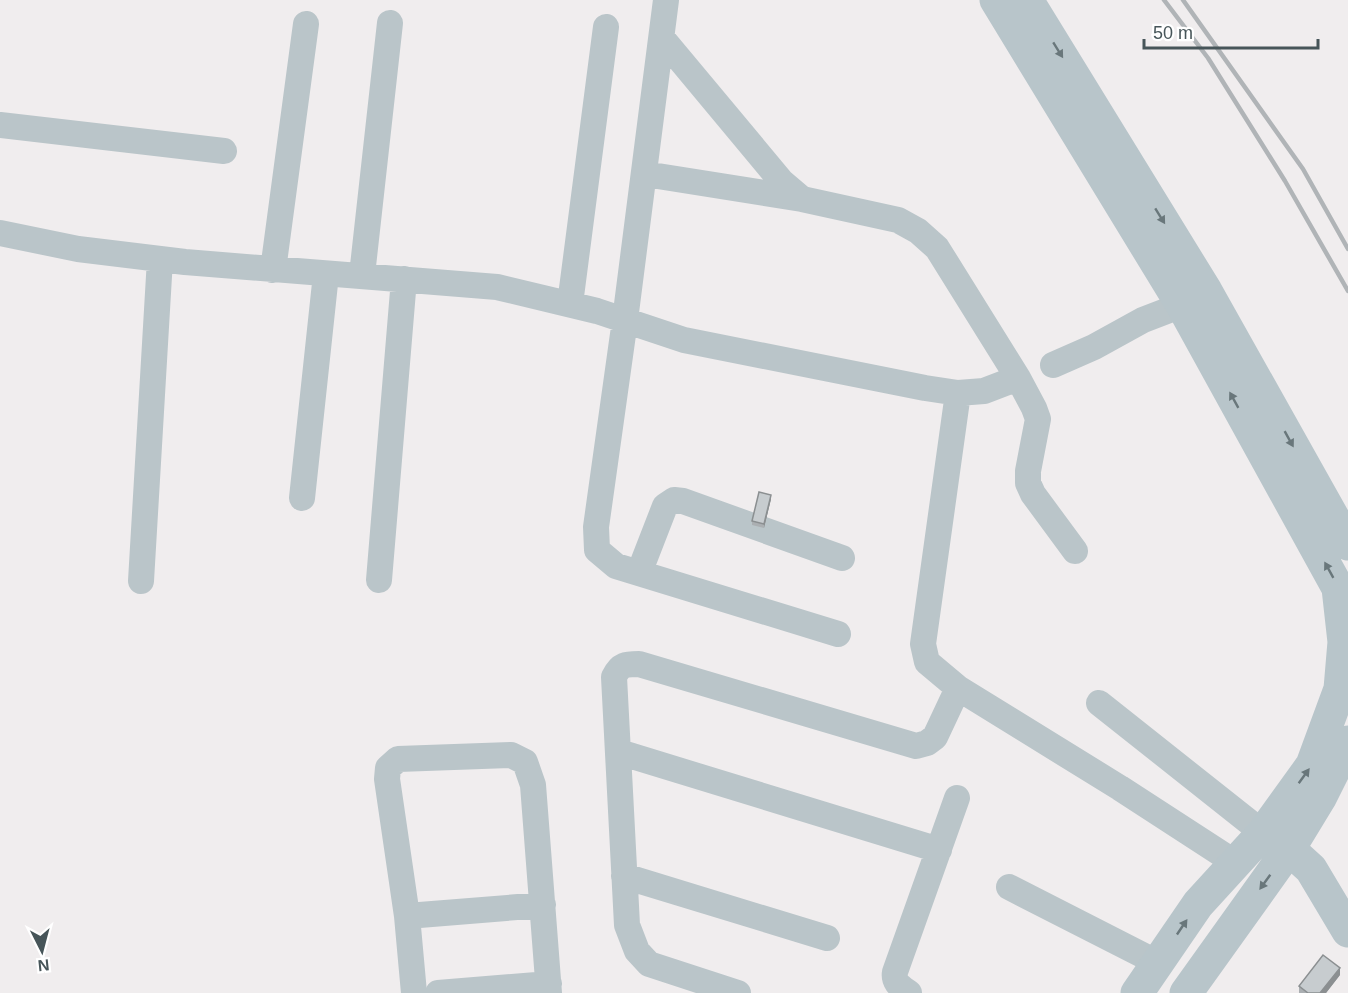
<svg xmlns="http://www.w3.org/2000/svg" width="1348" height="993" font-family="Arial,sans-serif">
<style>
.lines{fill:none;stroke-linecap:round;stroke-linejoin:round}
.street{stroke:#bac5c9;stroke-width:26}
.secondary{stroke:#b8c5ca;stroke-width:33}
.rail{stroke:#b0b4b7;stroke-width:4.5}
.wall{fill:#abafb2}
.shaded-wall{fill:#8b8f91}
.building{fill:#c7cccf;stroke:#8b8f91;stroke-width:1.5}
.oneway{fill:#69777b}
</style>
<rect width="100%" height="100%" fill="#f0edee"/>
<g class="lines">
<path class="street" d="M666,0l-41,320 -29,207 1,23 19,16 222,68
M662,38l120,144 20,17 96,21 20,11 19,17 81,130 16,30 4,11 -10,52v12l5,11 42,57
M0,125l224,26
M645,174l157,25
M0,233l78,16 107,13 312,25 100,24 87,29 241,48 33,5 26,-2 34,-13
M273,270l33,-246
M362,275l28,-252
M570,304l36,-277
M1053,365l41,-18 49,-27 39,-15
M302,498l24,-224
M639,573l26,-67 9,-6 9,1 159,57
M379,580l25,-301
M141,581l19,-322
M958,688l-31,-26 -4,-18 35,-251
M1099,703l164,130
M619,752l320,98
M624,876l203,62
M1009,887l149,76
M407,916l136,-11
M414,993l-7,-77 -20,-137 1,-11 10,-9 113,-4 14,7 8,23 16,208
M438,993l111,-9
M738,993l-89,-29 -12,-13 -10,-26 -13,-248c6,-13 12,-13 25,-13l277,82 11,-3 8,-6 23,-49 162,100 114,74
M909,993c-8,-6 -16,-10 -14,-21l62,-174"/>
<path class="secondary" d="M996,0l186,305 156,283 6,54 -4,47 -28,76 -49,68 -65,71 -61,89
M1027,0l179,291 142,253
M1270,837l19,12 22,20 37,62
M1186,993l103,-144 31,-51 28,-56"/>
<path class="rail" d="M1164,0l44,58 77,123 63,110
M1183,0l120,169 45,80"/>
</g>
<path class="wall" d="M771,499l-7,29 -12,-3v-4z
M1340,975l-14,18h-27v-7z"/>
<path class="shaded-wall" d="M771,495v4l-7,29v-4z
M1340,968v7l-14,18h-6z"/>
<path class="building" d="M759,492l12,3 -7,29 -12,-3z
M1323,955l17,13 -20,25h-12l-9,-7z"/>
<defs><path id="oneway-solid" d="M-6-.8H1V-3.2L6.5 0L1 3.2V.8H-6Z" transform="scale(1.5)"/></defs>
<g class="oneway">
<use href="#oneway-solid" transform="translate(1058 50) rotate(58)"/>
<use href="#oneway-solid" transform="translate(1160 216) rotate(58)"/>
<use href="#oneway-solid" transform="translate(1234 400) rotate(-119)"/>
<use href="#oneway-solid" transform="translate(1289 439) rotate(61)"/>
<use href="#oneway-solid" transform="translate(1329 570) rotate(-119)"/>
<use href="#oneway-solid" transform="translate(1304 776) rotate(-54)"/>
<use href="#oneway-solid" transform="translate(1265 882) rotate(126)"/>
<use href="#oneway-solid" transform="translate(1182 927) rotate(-56)"/>
</g>
<g transform="translate(42 951) rotate(174)" stroke="#ffffff" stroke-width="4.5" paint-order="stroke">
<path d="M0-4.5L10 22L0 15L-10 22Z" fill="#475559"/>
<text y="-9" font-size="16" font-weight="bold" text-anchor="middle" fill="#475559">N</text>
</g>
<path d="M1144 39v9h174v-9" fill="none" stroke="#475559" stroke-width="3"/>
<text x="1153" y="39" font-size="18" fill="#475559" stroke="#ffffff" stroke-width="4.5" paint-order="stroke">50 m</text>
</svg>
